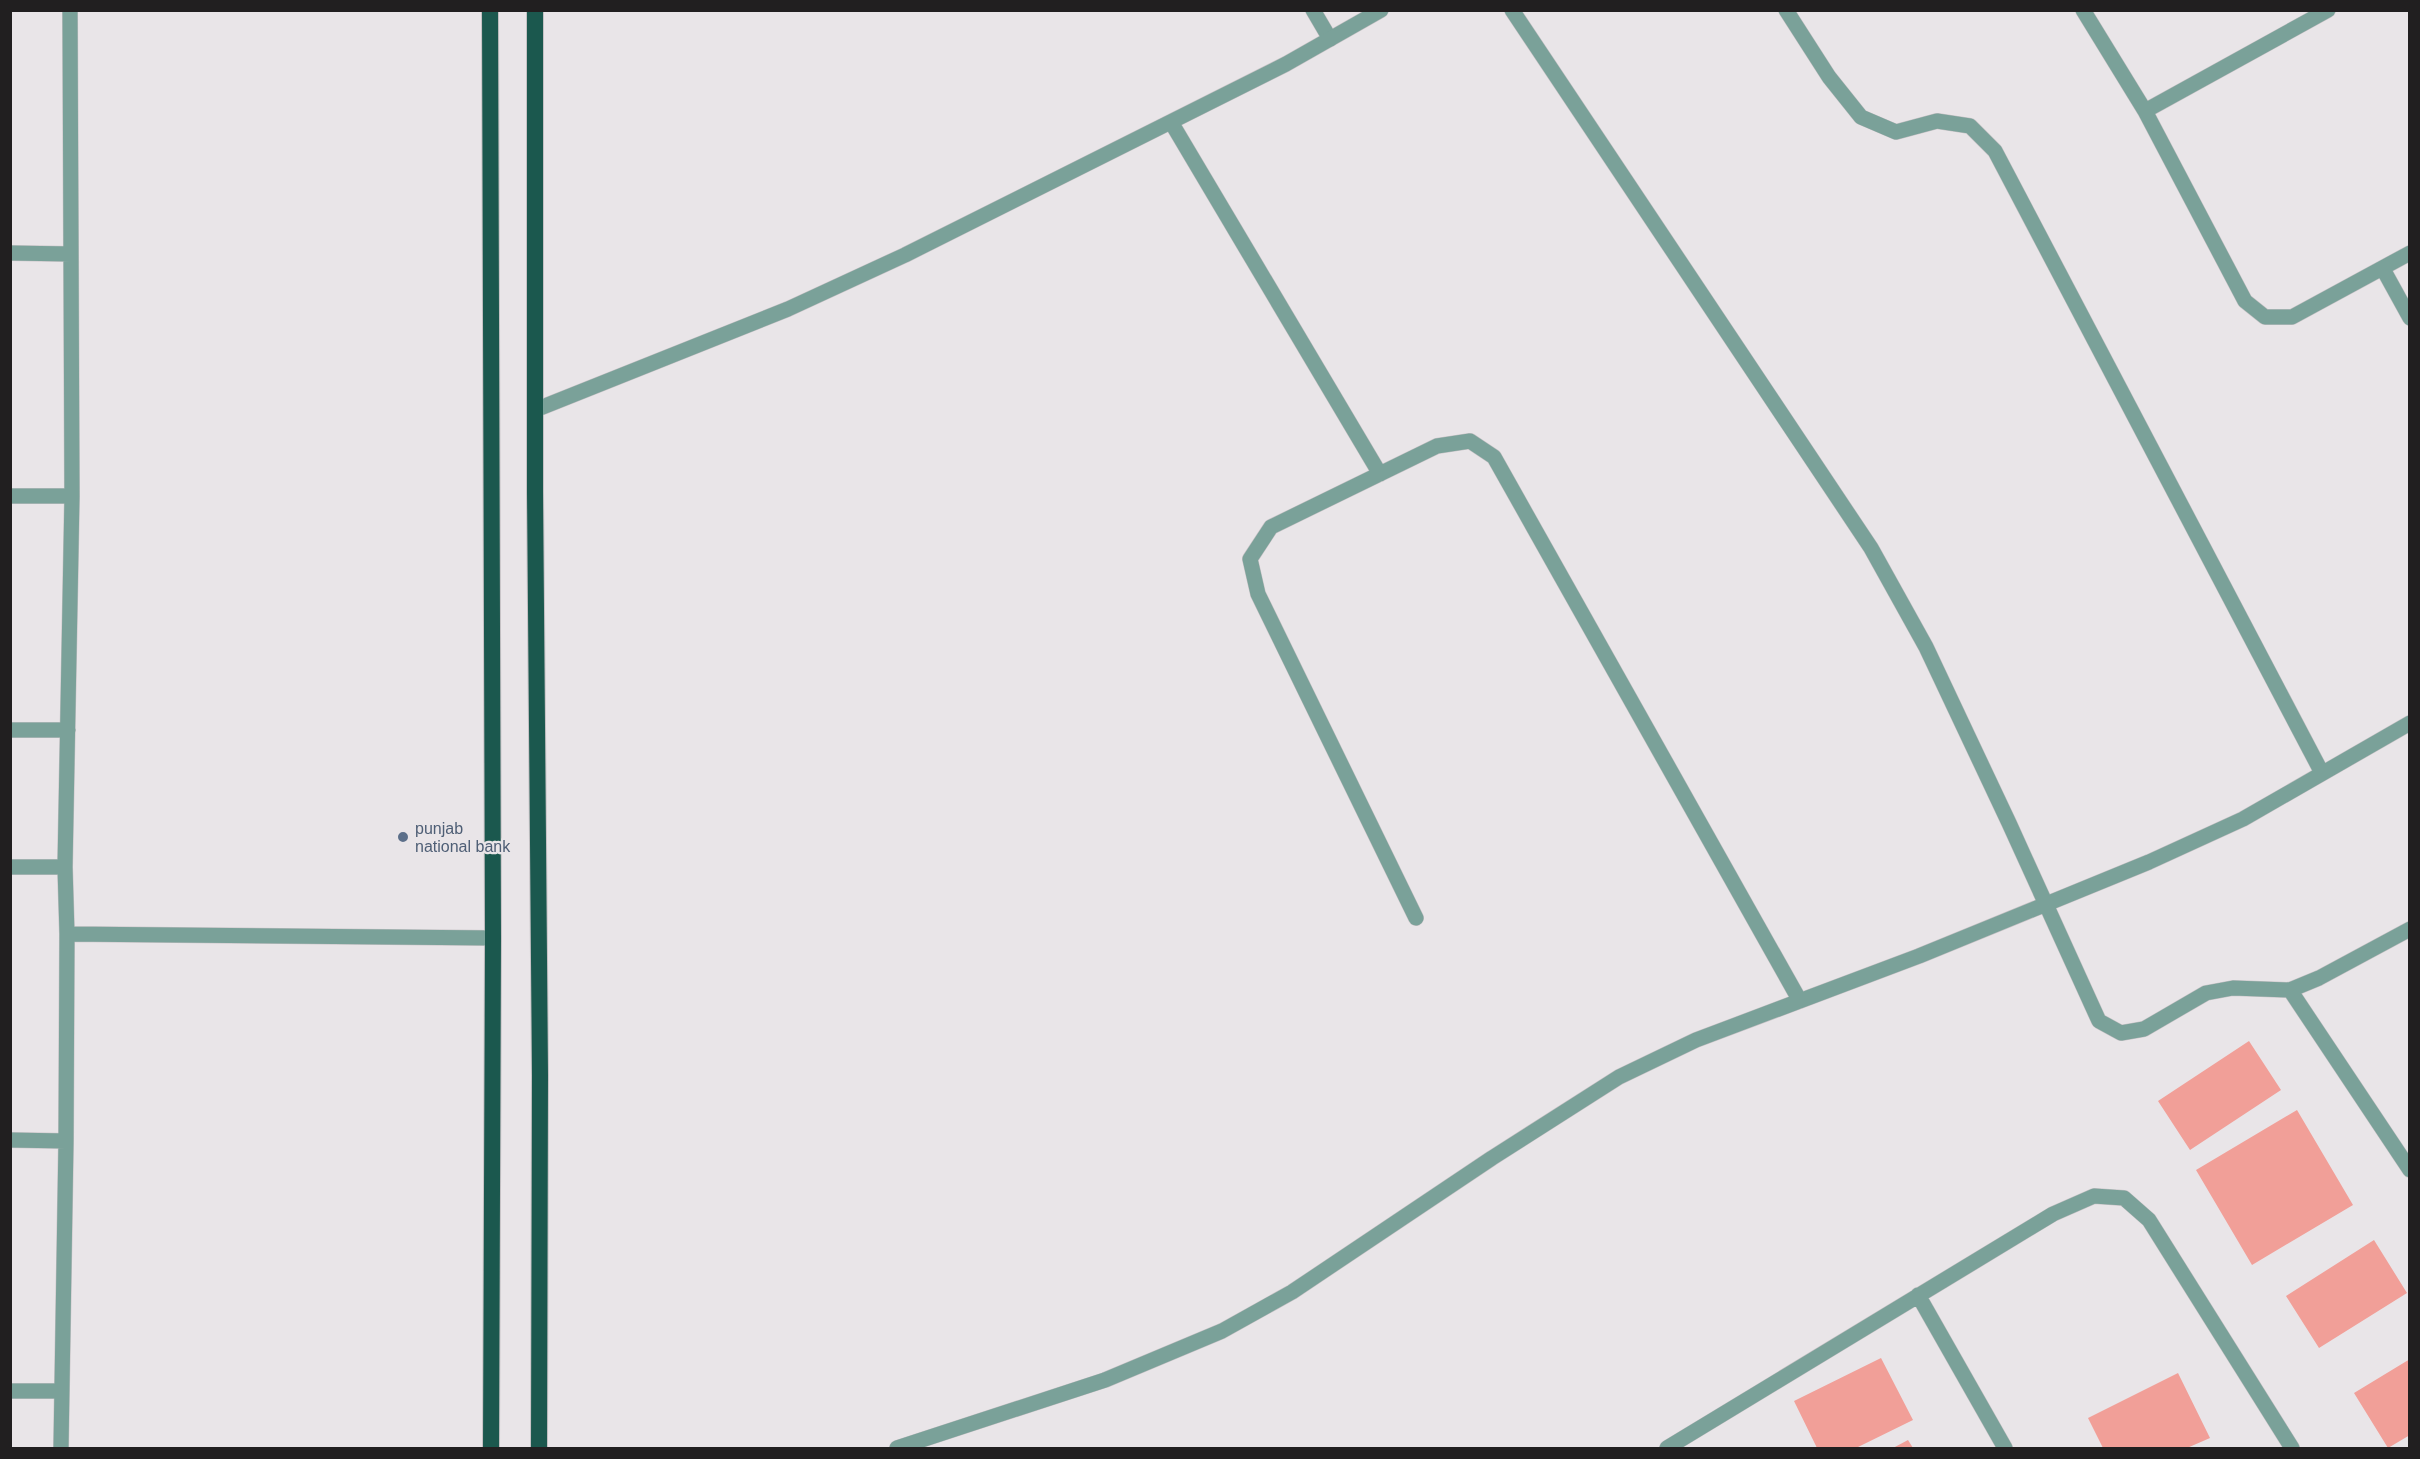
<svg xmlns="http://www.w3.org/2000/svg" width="2420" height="1459" font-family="Arial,sans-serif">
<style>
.building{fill:#f19f98}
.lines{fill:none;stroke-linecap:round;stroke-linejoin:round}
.service-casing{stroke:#c5c1c4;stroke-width:16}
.minor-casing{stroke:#c5c1c4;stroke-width:16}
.trunk-casing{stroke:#c5c1c4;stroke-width:18}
.service{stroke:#7aa199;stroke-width:15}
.minor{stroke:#7aa199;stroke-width:15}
.trunk{stroke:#1b584e;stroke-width:16}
.service-dot{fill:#5c6f8a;stroke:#e9e5e8;stroke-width:2}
.labels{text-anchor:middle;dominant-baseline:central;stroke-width:4.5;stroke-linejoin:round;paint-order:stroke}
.service-label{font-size:16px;fill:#4e5e75;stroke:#e9e5e8;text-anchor:start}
</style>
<rect width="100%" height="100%" fill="#e9e5e8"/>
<path class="building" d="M2249,1041l32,49 -91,60 -32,-49z
M2297,1110l56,95 -101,60 -56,-95z
M2374,1240l33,53 -88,55 -33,-52z
M1881,1358l32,62 -57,28h-39l-23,-47z
M2410,1359v76l-22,13 -34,-55z
M2178,1373l32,65 -23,10h-84l-15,-30z
M1908,1440l5,8h-20z"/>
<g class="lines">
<g class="service-casing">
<path id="service" d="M1313,10l17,29"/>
</g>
<g class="minor-casing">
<path id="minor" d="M1512,10l359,538 55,99 83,176 90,198 22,12 23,-4 62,-36 27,-5 57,2 29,-12 91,-49
M1786,10l43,67 32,40 35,15 41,-11 33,5 25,25 327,622
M2083,10l62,101 100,190 20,16h27l118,-64
M2145,111l183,-101
M1171,122l209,352
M10,253l61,1
M2383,269l27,49
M535,410l253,-101 117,-54 381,-191 95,-54
M10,496h62
M10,730h58
M10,867h55
M1416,918l-158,-324 -8,-35 21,-32 166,-81 33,-5 24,16 306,544
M67,934l426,4
M2290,990l120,180
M10,1140l56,1
M1918,1295l87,153
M10,1391h51
M61,1448l5,-307 1,-207 -2,-67 7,-371 -2,-486
M897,1448l208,-68 117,-49 70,-39 200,-134 127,-81 77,-37 223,-84 230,-94 94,-43 167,-96
M1667,1448l386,-234 41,-18 30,2 25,22 143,228"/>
</g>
<g class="trunk-casing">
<path id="trunk" d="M490,10l3,928 -2,510
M535,10v482l5,583 -1,373"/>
</g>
<use href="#service" class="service"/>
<use href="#minor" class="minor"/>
<use href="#trunk" class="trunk"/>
</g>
<circle class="service-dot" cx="403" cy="837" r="6"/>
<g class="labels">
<g class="service-label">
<text x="415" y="828">punjab<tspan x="415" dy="18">national bank</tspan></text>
</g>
</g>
<rect width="2420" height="1459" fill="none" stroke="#211f20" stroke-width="24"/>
</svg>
